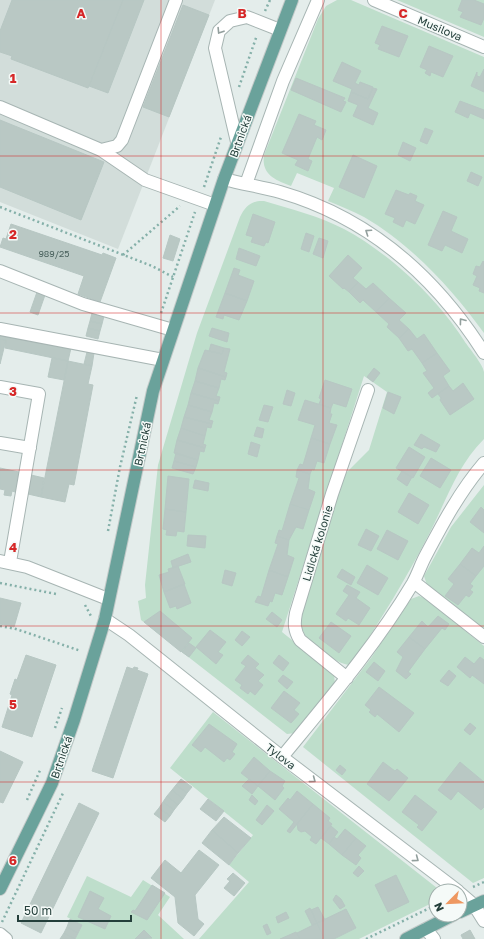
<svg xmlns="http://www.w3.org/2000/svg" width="484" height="939" font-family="'Golos Text',sans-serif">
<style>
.built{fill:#d2ddda}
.green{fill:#bedecb}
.building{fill:#b9c8c4;stroke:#b7c7c3}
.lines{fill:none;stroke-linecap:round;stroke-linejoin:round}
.minor-casing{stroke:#a7b5b3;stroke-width:14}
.major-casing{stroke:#c2c9c8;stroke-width:14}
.path{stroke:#85b0a9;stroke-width:2.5;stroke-dasharray:2 3;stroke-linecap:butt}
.minor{stroke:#fff;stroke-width:12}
.major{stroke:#6aa29b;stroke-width:12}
.oneway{stroke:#929f9d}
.grid{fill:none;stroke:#d62828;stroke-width:1;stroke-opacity:0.55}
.labels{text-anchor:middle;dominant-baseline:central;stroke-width:3;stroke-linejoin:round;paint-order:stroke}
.number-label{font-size:9px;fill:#49615d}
.street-label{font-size:11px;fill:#243f3b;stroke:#f5faf8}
.grid-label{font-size:13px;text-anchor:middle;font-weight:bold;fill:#d62828;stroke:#f5faf8;stroke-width:3;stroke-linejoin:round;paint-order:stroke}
</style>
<rect width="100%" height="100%" fill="#e4edeb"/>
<path class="built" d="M0,0h215l-97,249 -118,-47z"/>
<path class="green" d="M337,0h14l133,57v276c-32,-44 -72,-88 -120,-116 -11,-6 -24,-11 -36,-16l6,-13 -37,-15 -6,13c-15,-6 -30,-11 -27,-31l54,-136 8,-13z
M397,0h87v37z
M264,201c27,8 55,15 80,28 45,24 92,68 119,110 5,8 20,25 21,33 0,18 0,48 0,67 -28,28 -38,63 -56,97 -22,43 -47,83 -73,123l-6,6c-12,-1 -37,-20 -44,-30 -4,-7 -5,-14 -4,-22l43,-138 25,-25 18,-58 -23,-16 -82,256 52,42 1,10 -39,49 -9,1 -146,-114 -3,-19 8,-3 -1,-13 13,-120 39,-132 43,-116c5,-10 11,-17 24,-16z
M484,485v146l-57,-46 -3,-9 27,-49z
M419,596l5,2 60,48v232l-11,5 -170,-136 68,-89 40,-59z
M213,712l224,176 -1,13 -77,38h-160l50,-57 -20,-17 24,-30 -83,-67z
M87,876l44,21 12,-17 27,17 -12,18 26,24h-109l7,-14 -15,-8z"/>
<path class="building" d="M12,0h111l-35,88 -77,-29 1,-3 -12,-4v-21z
M123,0h21l-36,93 -19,-7z
M462,0h12l10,4v14l-3,7 -21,-8 3,-5 -5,-2z
M183,5l26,10 -40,102 -26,-10z
M382,26l26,10 -9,21 -21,-8 2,-4 -5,-2z
M429,46l24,10 -10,21 -12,-5 -1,4 -5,-3 2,-3 -7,-3z
M342,62l19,9 -6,12 4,2 1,-3 13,5 -5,12 -17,-7 1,-3 -19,-8z
M484,69v23l-13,-6 6,-14v4l3,1z
M296,78l49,20 -2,3 3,1 -5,10 -50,-22z
M373,88l4,1 -9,19 10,5 -5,12 -20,-9 5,-11 -10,-4 3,-9 17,7z
M460,101l24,9v9l-14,-6 -2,5 -13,-6z
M299,114l17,7 -2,4 12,5 -4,10 -5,-3 -9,22 4,2 -4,10 -13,-6 3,-5 -16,-7z
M0,120l104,42 -23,58 -81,-33z
M425,128l8,3 -6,13 -7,-3z
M403,142l13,6 -6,13 -12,-6z
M353,155l24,11 -13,32 -25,-11z
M471,172l11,5 -4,9 -11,-5z
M396,190l13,5 1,-2 7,3 -2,5 9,4 -9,19 -9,-4 -3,7 -10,-5 2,-4 -10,-4z
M443,211l14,6 -6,14 17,8 -6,14 -17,-8 -3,6 -14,-6z
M253,214l22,8 -7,21 -2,-1 -2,4 -13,-4 2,-5 -7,-2z
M11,224l91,31 1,-2 13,5 -16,44 -22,-8 6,-18 -84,-29 3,-9 3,1z
M306,233l8,3 -5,16 -8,-3z
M170,235l10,4 -7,22 -10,-3z
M319,238l9,3 -5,17 -10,-4z
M239,248l21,8 -4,10 -20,-7z
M348,255l14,13 -9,10 5,4 -9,10 -5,-4 -1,1 -14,-13z
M483,261l1,1v31l-5,-2 1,-3 -7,-3 4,-9 -4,-2 3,-8 4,1z
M234,268l6,2 -2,5 16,6 -7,20 -22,-8z
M358,282l8,7 7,-6 16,15 -13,14 -13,-12 -3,3 -11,-11z
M37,292l8,3 -7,20 -8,-3z
M225,293l22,8 -8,19 -15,-5 -1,4 -7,-2z
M389,298l17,15 -7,7 10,9 -10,9 -12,-11 2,-3 -13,-12z
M92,313l12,3 -2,8 -12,-3z
M90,321l12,3 -2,7 -12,-3z
M88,328l12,3 -2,8 -12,-3z
M212,328l17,5 -2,9 -18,-6z
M409,329l8,10 7,-5 13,19 -15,10 -10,-14 -4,2 -9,-13z
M0,333l71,15 -3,13 -63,-13 1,-8 -6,-1z
M0,339l6,1 -6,24z
M211,344l13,4 -2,6 -13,-3z
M224,348l6,1 -6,23 3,1 -1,4 -28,-9 7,-18 17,4z
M87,352l7,1 -2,13 -8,-2z
M437,353l13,18 -7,5 6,10 -17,12 -4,-5 6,-5 -11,-15 4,-2 -5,-8z
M52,358l16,3 -4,19 -16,-3z
M68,361l24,5 -4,18 5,1 -19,100 -5,-1 -4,18 -24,-5z
M198,368l28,9 -1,3 -4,-1 -2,9 -24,-7z
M374,368l6,5 -7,9 -6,-5z
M325,380l27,9 -6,18 -13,-4 -2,5 -12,-4 2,-5 -2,-1z
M195,381l24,7 -3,8 4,1 -1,4 -28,-8z
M463,383l11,16 -24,16 -10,-15 1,-2 -3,-4 11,-8 4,5z
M287,390l8,3 -4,13 -8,-2z
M388,392l13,5 -7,17 -11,-6z
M191,393l28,8 -1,3 -4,-1 -2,9 -24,-7z
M305,400l26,8 -1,6h2l-3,9 8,2 -7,19 -19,-6 4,-13 -17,-5z
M188,405l24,7 -3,8 4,1 -1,3 -28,-7z
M264,405l9,2 -5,15 -9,-2z
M184,417l28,7 -1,4 -4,-1 -2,9 -24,-8z
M257,427l7,2 -2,9 -8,-2z
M181,428l24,8 -2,8 3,1 -1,3 -28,-8z
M421,434l19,11 -4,7 -12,-5 -2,2 -8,-4z
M311,438l19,6 -6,19 -7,-2 -3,9 -2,-1 -2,5 -13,-4 3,-6 3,1z
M177,440l28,8 -1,4 -4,-1 -2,9 -24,-7z
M251,442l9,3 -3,12 -9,-3z
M409,447l16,10 -12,21 -17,-10z
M176,453l22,7 -2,7 -22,-6z
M431,458l20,12 -11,18 -20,-12z
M174,461l22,6 -3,7 -21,-6z
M0,468l19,4 -4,20 -3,-1 -1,5 -7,-1 1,-5 -5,-1z
M297,470l13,4 -2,15 7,3 -6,18 -19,-6 9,-26 -3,-1z
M402,471l10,6 -5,9 -10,-7z
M31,475l13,3 -3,19 -13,-3z
M168,476l21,3 -3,33 -21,-3z
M195,480l14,3 -1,8 -15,-3z
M409,493l20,12 -11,19 -20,-12z
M290,504l19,6 -6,19 -7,-2 -7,13 -12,-4 2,-6 3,1z
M481,507l3,3v23l-14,-11z
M165,509l21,3 -2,20 -7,-1 -1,5 -10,-1 1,-5 -4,-1z
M366,529l13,7 -8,15 -13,-6z
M387,530l21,11 -10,19 -21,-11z
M188,535l18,1 -1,12 -18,-2z
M277,536l12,4 -2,15 7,3 -6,19 -19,-7 9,-26 -3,-1z
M484,546v20l-8,10 -16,-12 12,-16 7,5z
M188,554l3,8 -18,6 -2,-7z
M460,564l16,12 -6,8 3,2 -3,4 3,2 -4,5 -3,-2 -8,10 -13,-9 9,-12 -6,-5z
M367,565l21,13 -10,17 -21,-12z
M178,566l7,18 -21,8 -5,-17 10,-3 -1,-3z
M342,569l13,8 -4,8 -14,-8z
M225,570l11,3 -4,13 -10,-3z
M269,570l19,7 -6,18 -7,-2 -3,9 -2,-1 -2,5 -13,-4 3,-6 3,1z
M184,584l7,19 -14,6 -1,-3 -6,2 -6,-16z
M347,585l13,7 -4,6 14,10 -11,17 -11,-7 -2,3 -10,-7 13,-19 -6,-4z
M0,598l21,5 -7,24 -14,-3z
M160,611l32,27 -11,14 -37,-30z
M272,612l10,8 -5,7 -11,-8z
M438,616l11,8 -4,6 -3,-2 -17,21 -16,-12 13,-16 6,6z
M331,622l20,14 -12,17 -20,-15z
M210,630l16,12 -8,10 5,3 -7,9 -20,-17z
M242,631l8,6 -8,9 -7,-6z
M409,637l16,12 -17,23 3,2 -5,5 -10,-8 7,-14 -6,-5z
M189,643l7,5 -7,9 -7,-5z
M26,655l30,10 -24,72 -30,-10 10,-32 -2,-1 5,-15 2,1z
M248,655l11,9 -4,4 9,7 -6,6 5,4 -8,10 -5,-4 -2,3 -8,-6 2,-3 -7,-5 11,-14 -5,-3z
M279,655l10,8 -6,8 -10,-8z
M465,657l9,7 6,-7 4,3v24l-12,-9 -2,3 -13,-11z
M374,662l11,9 -7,10 -12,-9z
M127,667l6,2 1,-2 4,1 -1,2 11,4 -35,104 -21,-7z
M449,670l7,6 -8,10 -8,-5z
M283,675l10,7 -6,7 -9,-8z
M379,687l35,26 -15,19 -22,-18 -2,3 -6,-5 2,-2 -6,-5z
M284,691l16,12 -6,7 5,4 -8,9 -20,-15z
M470,723l6,5 -6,7 -6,-5z
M209,724l28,20 -5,8 3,2 -5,6 -3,-2 -3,4 -19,-15 -4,5 -9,-7z
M0,751l23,11 -20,41 -3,-1z
M254,757l16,14 -12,15 -17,-13z
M383,762l12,9 2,-2 11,9 -19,23 -22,-17z
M460,762l24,20v25l-3,3 -23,-19 -7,9 -13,-10z
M340,765l6,5 -4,5 -6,-5z
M270,771l15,10 -3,5 2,2 -9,12 -17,-14z
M181,779l11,8 -5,6 -11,-8z
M249,779l9,7 -6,8 -10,-8z
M176,785l11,8 -4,6 -11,-9z
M172,790l11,9 -5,6 -11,-9z
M297,791l16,13 -23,29 -3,-2 7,-9 -15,-13 9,-11 2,2z
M252,795l6,6 -3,4 -6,-5z
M415,795l22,17 -15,19 -5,-4 2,-2 -17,-13z
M167,796l11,9 -4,5 -11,-8z
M208,799l16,12 -8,10 -16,-12z
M163,802l11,8 -4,6 -11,-8z
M79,803l20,10 -58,120 -20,-10z
M313,804l17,14 -2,3 4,3 -16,20 -6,-4 2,-3 -7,-6 -4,1 -3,-2 -1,-6z
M267,805l7,6 -12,14 -6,-5z
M159,808l11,8 -5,6 -11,-8z
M224,817l27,21 -13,15 -26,-23z
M331,826l7,6 -9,12 -8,-6z
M345,829l11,9 -14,17 -13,-11 5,-7 3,2z
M212,830l26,23 -9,12 -27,-22z
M356,838l10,8 -8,9 3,3 -5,7 -14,-10z
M199,850l20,15 -24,30 3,24 6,5 -10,12 -16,-13 -3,-26 -24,-19 14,-18 16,13z
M359,866l5,5 -6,6 -5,-4z
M233,873l12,10 -11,13 -10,-8 6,-7 -3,-2z
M396,875l13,27 -21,10 -13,-27z
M152,885l13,8 -18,27 -16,-8 2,-2 2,1z
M90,891l14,7 -6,11 13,7 -6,13 -27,-12z
M336,895l5,4 4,7 -5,3 -7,-9z
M318,907l7,13 -8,3 -6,-13z
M310,908l7,15 -5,2 -7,-14z
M346,909l10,19 -22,11h-9l-8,-16z
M286,912l3,6 -11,5 -2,-6z
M70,919l12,6 -4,8 -11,-6z
M317,923l8,16h-25l-3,-6z
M267,924l4,9 -4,2 -4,-9z
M67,927l11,6 -3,6 -11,-6z
M144,930l8,8 -17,1z
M470,930l5,9h-12l-2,-4z
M296,932l4,7h-20z
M64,933l11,6h-15z"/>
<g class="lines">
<g class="minor-casing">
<path id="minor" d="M374,0l110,47
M0,107l101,43 16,-4 5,-6 54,-140
M237,142l-22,-94 4,-17 11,-10 17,-4 33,13
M101,150l44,30 70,25
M224,179c18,5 38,8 56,13 90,26 155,84 204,161
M246,184l37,-103 35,-81
M0,271l83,33 90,26
M0,329l163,31
M0,387l39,7 -29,168
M0,443l30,5
M0,561l27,6 81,32
M414,582l70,55
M105,619l24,16 153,122 176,134
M347,678l-47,-38c-6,-10 -6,-17 -4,-27l36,-119 36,-104
M282,757c46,-56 94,-112 131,-174 5,-9 8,-19 13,-28 17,-32 34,-64 58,-92
M460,893l14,12 10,16
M426,929l8,10
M0,934l6,5"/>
</g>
<g class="major-casing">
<path id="major" d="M0,889l52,-106 22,-63 31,-101 48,-228 71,-212 68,-179
M460,912l24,-11
M406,939l47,-24"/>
</g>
<path class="path" d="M265,11l5,-11
M239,87l18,-52
M204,187l17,-50
M0,207l152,59 21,11
M123,255l57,-49
M161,313l34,-101
M108,531l12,-64 17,-72
M0,583l56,11
M85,605l6,11
M0,626l16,3 65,22
M55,728l7,-20
M27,800l14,-32
M473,887l11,-5
M2,922l62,-131
M366,939l70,-34"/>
<use href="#minor" class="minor"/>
<use href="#major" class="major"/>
</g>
<defs><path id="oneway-chevron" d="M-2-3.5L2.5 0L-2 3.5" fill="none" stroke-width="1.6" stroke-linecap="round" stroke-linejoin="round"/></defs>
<g class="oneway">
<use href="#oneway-chevron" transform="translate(220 31) rotate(122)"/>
<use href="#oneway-chevron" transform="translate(368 232) rotate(-146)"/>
<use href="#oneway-chevron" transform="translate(462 321) rotate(-127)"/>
<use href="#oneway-chevron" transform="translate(313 780) rotate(37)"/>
<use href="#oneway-chevron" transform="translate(416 859) rotate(37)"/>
</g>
<path class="grid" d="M161,0v939M323,0v939M0,156h484M0,313h484M0,470h484M0,626h484M0,782h484"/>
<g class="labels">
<g class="number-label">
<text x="54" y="253">989/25</text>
</g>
<g class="street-label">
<text transform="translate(440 28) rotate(23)">Musilova</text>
<text transform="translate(240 136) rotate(-70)">Brtnická</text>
<text transform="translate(142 444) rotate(-78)">Brtnická</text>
<text transform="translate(317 543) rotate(-73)">Lidická kolonie</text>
<text transform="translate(281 756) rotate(38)">Tylova</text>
<text transform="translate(61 757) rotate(-71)">Brtnická</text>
</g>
</g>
<g class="grid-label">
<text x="81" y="18">A</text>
<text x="242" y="18">B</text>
<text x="403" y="18">C</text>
<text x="13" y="83">1</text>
<text x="13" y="239">2</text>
<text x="13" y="396">3</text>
<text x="13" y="552">4</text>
<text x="13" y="709">5</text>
<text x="13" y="865">6</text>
</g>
<g transform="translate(448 903) rotate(246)"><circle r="19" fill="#f5faf8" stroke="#a1afac"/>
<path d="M0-3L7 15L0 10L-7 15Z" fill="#ee9861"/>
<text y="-6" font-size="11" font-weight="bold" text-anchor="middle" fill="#243f3b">N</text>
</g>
<path d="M18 915v6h113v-6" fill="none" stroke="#243f3b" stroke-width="2"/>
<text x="24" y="915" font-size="12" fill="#243f3b" stroke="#f5faf8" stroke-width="3" paint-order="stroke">50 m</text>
</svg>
